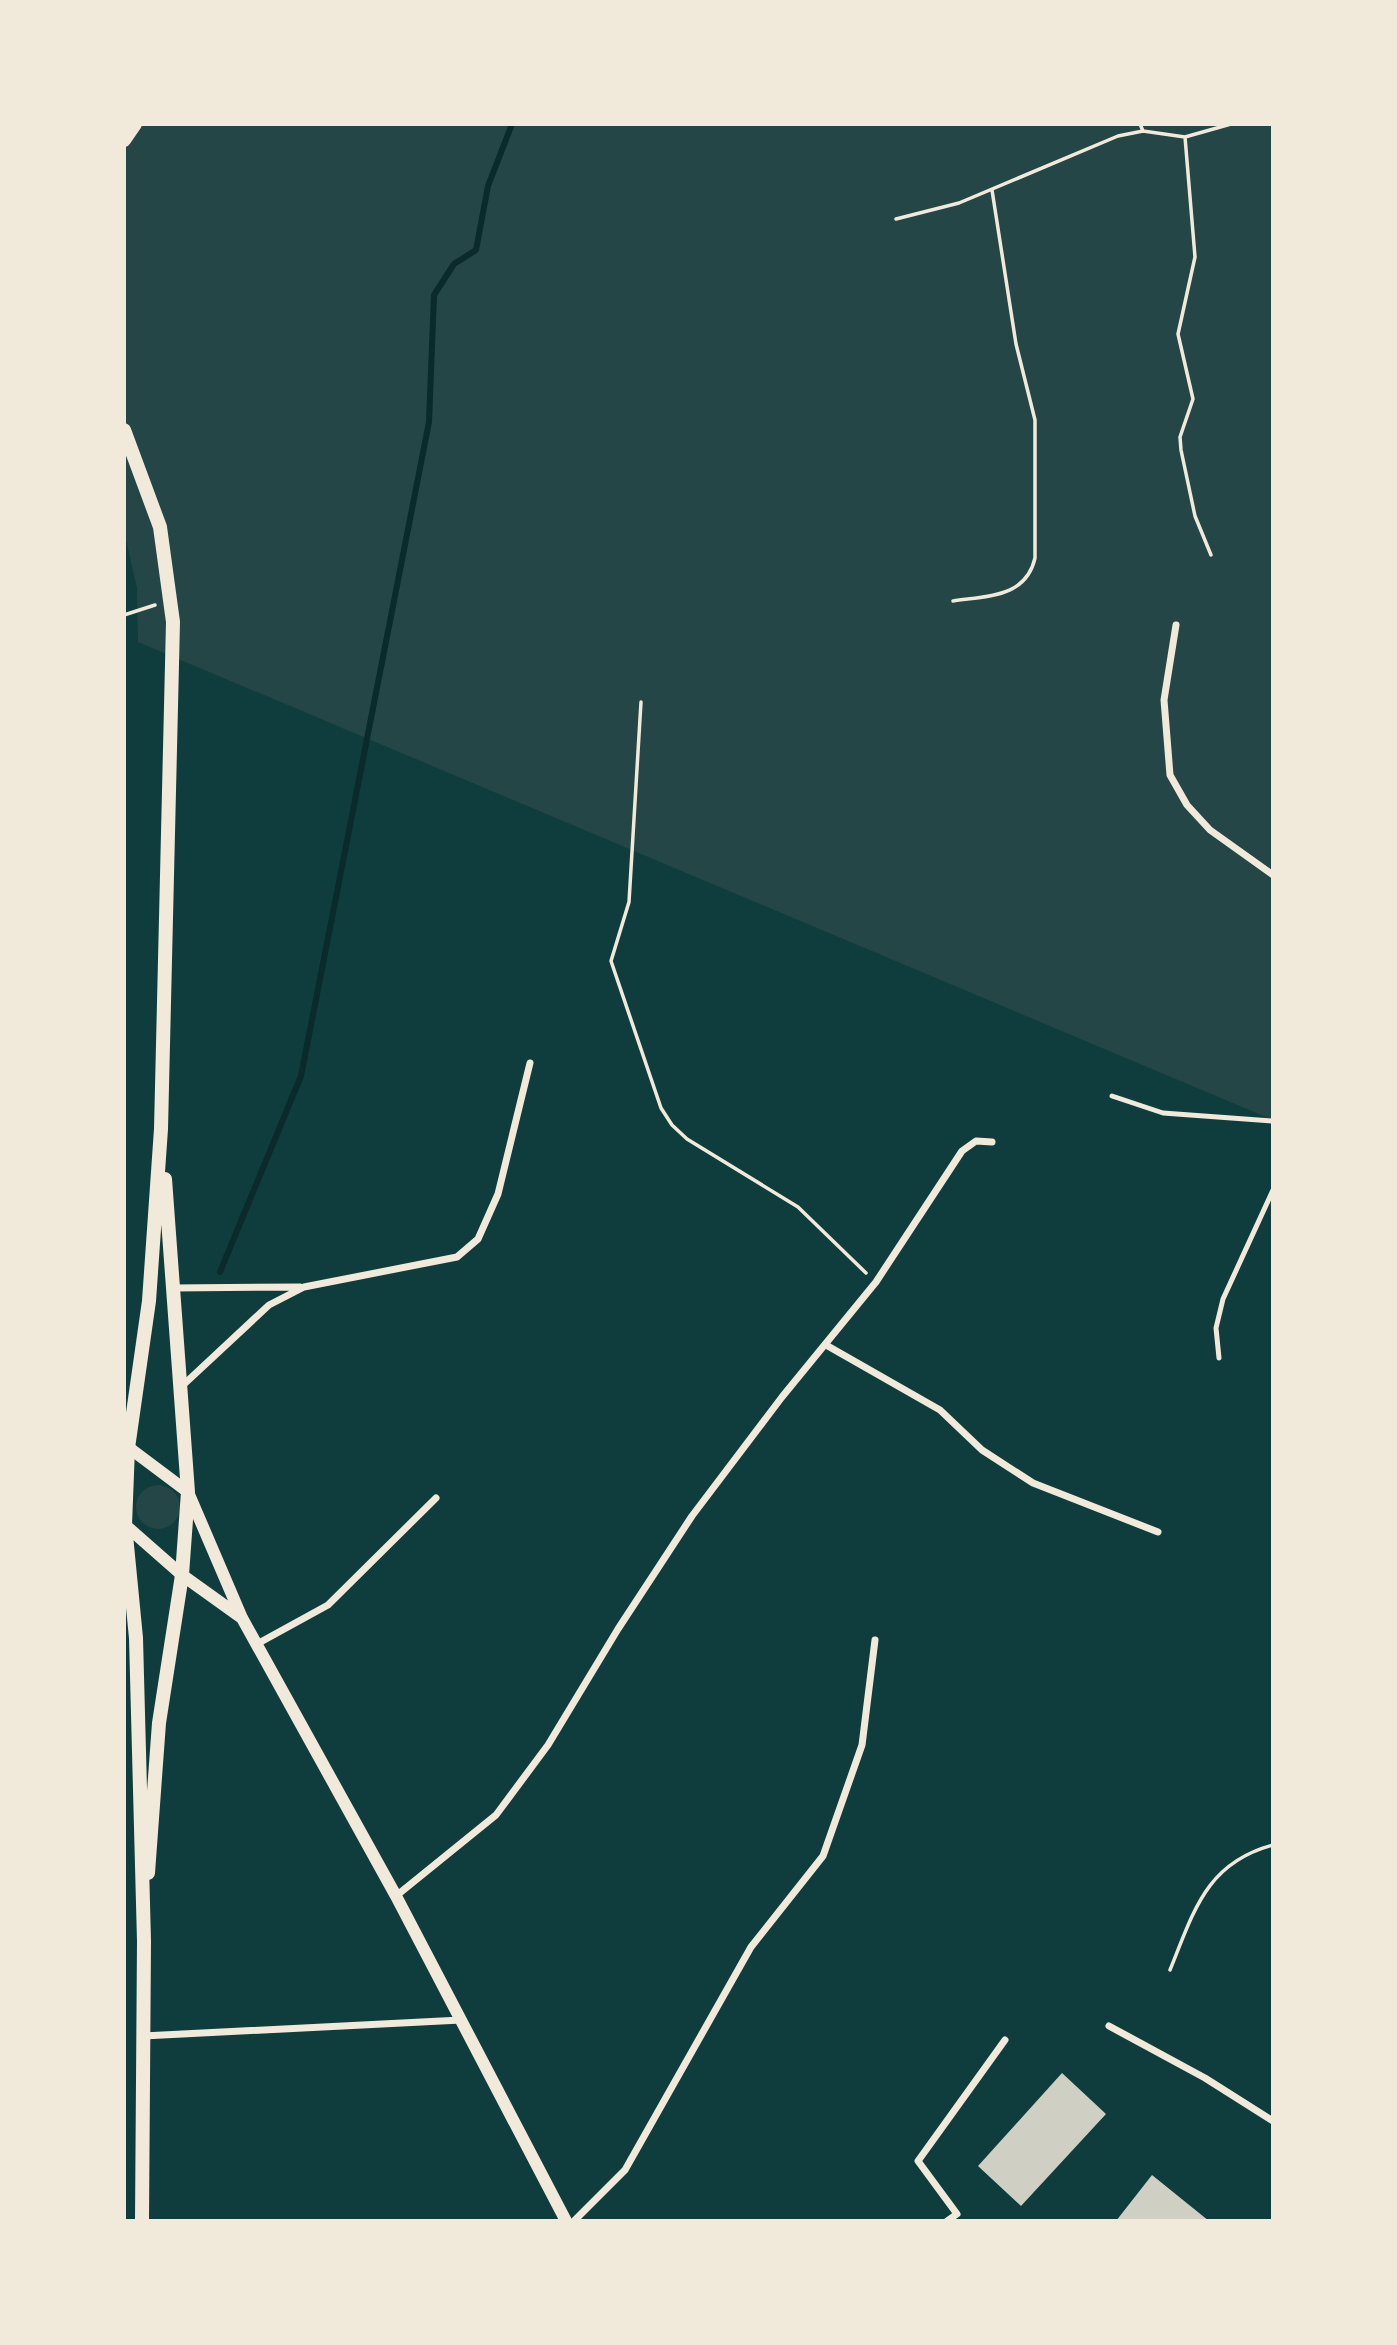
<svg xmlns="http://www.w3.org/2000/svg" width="1397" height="2345" font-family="Montserrat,sans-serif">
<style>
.green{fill:#244646}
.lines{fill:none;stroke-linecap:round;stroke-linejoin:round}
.stream{stroke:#0a2a2b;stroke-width:6}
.building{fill:#cfcfc3}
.path{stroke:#f1e9da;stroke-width:3.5}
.service{stroke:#f1e9da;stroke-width:5}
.minor{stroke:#f1e9da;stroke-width:7}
.tertiary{stroke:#f1e9da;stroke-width:12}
.secondary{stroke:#f1e9da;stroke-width:14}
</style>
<rect width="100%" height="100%" fill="#0f3d3e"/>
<path class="green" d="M124,124h1149v996l-1135,-478 -1,-54 -13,-57z
M136 1507a22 22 0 1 1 44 0a22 22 0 1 1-44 0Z"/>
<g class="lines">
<path class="stream" d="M220,1272l81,-196 128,-654 5,-127 20,-31 22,-14 12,-64 24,-62"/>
</g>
<path class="building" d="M1062,2073l44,41 -85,92 -43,-40z
M1152,2175l57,46h-93z"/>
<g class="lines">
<path class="path" d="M1140,124l3,7
M1185,137l10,120 -17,77 15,65 -13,38 1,13 14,66 16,39
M896,219l63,-16 159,-67 25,-5 42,6 46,-13
M953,601c33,-5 73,-3 82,-43v-138l-19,-76 -24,-154
M124,615l31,-10
M641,702l-12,200 -18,59 50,147 11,17 15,14 111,68 68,66
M1170,1970c24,-59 36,-107 103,-125"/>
<path class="service" d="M1112,1096l51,17 110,8
M1219,1358l-3,-30 7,-29 50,-109"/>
<path class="minor" d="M1176,625l-12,75 6,75 17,30 23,25 63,45
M173,1288l127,-1
M826,1345l114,65 42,40 51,33 125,49
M181,1387l88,-82 35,-18 153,-30 21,-18 20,-45 32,-131
M257,1644l71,-39 108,-107
M396,1896l100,-81 52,-70 70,-116 74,-113 90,-119 94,-115 86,-131 14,-10 16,1
M1109,2026l96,52 68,43
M143,2036l318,-16
M574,2221l51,-51 126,-223 72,-91 39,-111 13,-105
M947,2221l10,-7 -39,-53 87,-121"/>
<path class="tertiary" d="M124,1444l64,48 54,126 154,278 170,325
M124,1524l58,51 60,43"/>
<path class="secondary" d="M124,140l11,-16
M124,430l36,97 13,95 -12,507 -12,172 -21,147 -3,77 11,113 8,303 -2,280
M148,1873l11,-150 23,-148 6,-83 -23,-313"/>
</g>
<rect width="1397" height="2345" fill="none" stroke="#f1e9da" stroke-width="252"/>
</svg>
